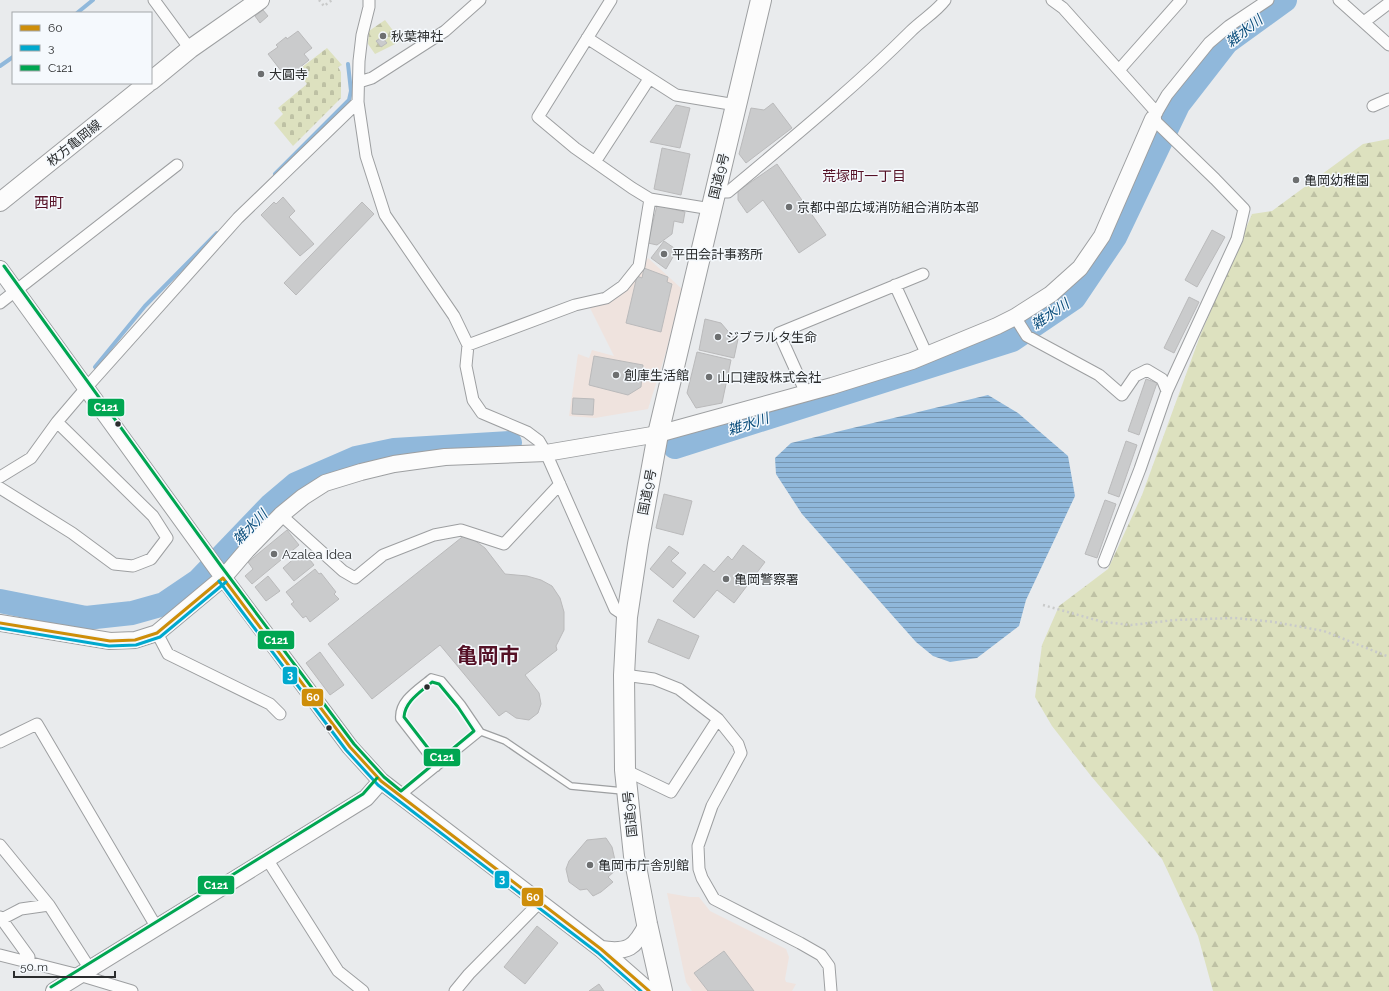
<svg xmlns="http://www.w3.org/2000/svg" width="1389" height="991" font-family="Raleway,'Noto Sans JP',sans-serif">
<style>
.commercial{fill:#efe3de}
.forest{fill:url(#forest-firs)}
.cemetery{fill:url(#cemetery-stones)}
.water{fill:url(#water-rules)}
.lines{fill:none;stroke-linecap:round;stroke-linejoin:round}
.stream{stroke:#90b8db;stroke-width:4}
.river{stroke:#90b8db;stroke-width:24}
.building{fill:#cacbcc;stroke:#bababb}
.lane-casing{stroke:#9d9fa1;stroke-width:8}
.street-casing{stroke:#9d9fa1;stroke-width:13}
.secondary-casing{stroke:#9d9fa1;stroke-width:18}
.primary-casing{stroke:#9d9fa1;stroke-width:20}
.highway-casing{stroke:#9d9fa1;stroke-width:22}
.path{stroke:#c9caca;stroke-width:2.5;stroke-dasharray:2 3;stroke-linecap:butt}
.lane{stroke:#fcfcfc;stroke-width:5.5}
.street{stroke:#fcfcfc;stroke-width:11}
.secondary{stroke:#fcfcfc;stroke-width:16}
.primary{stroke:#fcfcfc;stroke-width:18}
.highway{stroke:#fcfcfc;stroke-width:20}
.bus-1-casing{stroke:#f5f9fd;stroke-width:6}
.bus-2-casing{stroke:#f5f9fd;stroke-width:6}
.bus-3-casing{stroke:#f5f9fd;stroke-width:6}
.bus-1{stroke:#ce8e09;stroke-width:3}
.bus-2{stroke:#00a9ce;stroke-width:3}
.bus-3{stroke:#00a651;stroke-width:3}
.poi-dot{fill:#6d6f70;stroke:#f5f9fd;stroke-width:1.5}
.bus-dot{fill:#2a2c2d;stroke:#f5f9fd;stroke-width:1.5}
.labels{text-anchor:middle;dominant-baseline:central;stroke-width:3;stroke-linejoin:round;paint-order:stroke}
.poi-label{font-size:13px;fill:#2a2c2d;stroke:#f5f9fd;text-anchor:start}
.street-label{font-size:13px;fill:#2a2c2d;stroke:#f5f9fd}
.water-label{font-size:14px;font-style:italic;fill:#0b4e7c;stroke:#f5f9fd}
.neighbourhood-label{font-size:14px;fill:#551126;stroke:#f5f9fd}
.quarter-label{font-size:15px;fill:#551126;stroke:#f5f9fd}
.town-label{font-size:21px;font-weight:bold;fill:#551126;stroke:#f5f9fd}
.line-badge{stroke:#f5f9fd;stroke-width:1.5}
.badge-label{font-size:11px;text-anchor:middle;font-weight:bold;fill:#fff}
</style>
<defs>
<pattern id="forest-firs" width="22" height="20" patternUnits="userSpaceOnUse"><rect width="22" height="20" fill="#dde1bf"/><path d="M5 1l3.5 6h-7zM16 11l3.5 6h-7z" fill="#bec1a4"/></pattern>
<pattern id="cemetery-stones" width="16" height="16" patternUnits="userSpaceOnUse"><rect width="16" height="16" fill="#dde1bf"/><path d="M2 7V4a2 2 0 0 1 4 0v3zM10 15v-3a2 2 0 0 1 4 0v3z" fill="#bec1a4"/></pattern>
<pattern id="water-rules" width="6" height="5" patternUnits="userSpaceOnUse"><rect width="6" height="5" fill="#90b8db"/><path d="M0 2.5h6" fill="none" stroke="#7696b2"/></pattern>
</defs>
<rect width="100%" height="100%" fill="#e9ebed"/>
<path class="commercial" d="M648,258l34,31 -16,63 -18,57 -53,9 -26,-2 9,-62 11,4 3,-8 22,6 -24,-48 27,-12 13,-11z
M667,893l23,4h9l11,14 76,38 3,8 -4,22 1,3 10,2 -4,7h-100l-6,-9z"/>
<path class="forest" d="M385,20l16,21 -26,13 -7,-10 1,-13z
M1389,139v852h-176l-15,-55 -36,-77 -71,-83 -39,-50 -17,-29 7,-52 17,-39 49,-37 34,-74 58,-159 52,-122 20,-3 91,-67z"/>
<path class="cemetery" d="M327,48l15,17 -4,2 3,5v26l-48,48 -19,-23 9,-9 -5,-6 29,-24 -10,-13z"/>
<path class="water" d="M988,395l30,18 50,43 7,40 -49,104 -7,26 -42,32 -27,4 -17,-6 -17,-14 -114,-128 -26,-40 -1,-16 16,-15z"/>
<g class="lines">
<path class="stream" d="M77,13l16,-13
M0,66l13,-9
M275,174l74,-74 2,-9 -3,-27
M95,367l50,-61 72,-73"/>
<path class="river" d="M675,447l337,-107 62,-42 41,-61 63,-132 49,-63 58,-42
M0,601l86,17 46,-5 32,-9 34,-23 72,-75 26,-22 60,-26 38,-8 116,-7"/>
</g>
<path class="building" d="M263,10l5,6 -8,7 -5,-7z
M298,31l14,17 -8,6 5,6 -16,13 -5,-6 -6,5 -14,-18 10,-7 -2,-2 10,-8 1,2z
M382,37l5,6 -6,4 -5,-6z
M773,103l19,25 -46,35 -7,-9 12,-46 13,2z
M676,105l14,3 -10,40 -30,-6z
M662,148l28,6 -9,41 -27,-6z
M777,164l49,71 -27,18 -36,-53 -16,13 -9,-13v-9z
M283,197l12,14 -6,6 25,27 -14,12 -39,-41 13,-13 2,2z
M362,202l12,12 -78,81 -12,-12z
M657,205l28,7 -2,11 -9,-2 -2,13 -15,11 -9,-2z
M1212,230l13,7 -28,50 -12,-7z
M664,241l13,9 -11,19 -15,-11z
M644,268l24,9 -1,5 5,2 -11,48 -35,-9 11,-47 5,2z
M1189,297l10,5 -25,51 -10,-5z
M705,319l16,4 11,13 6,3 -4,19 -35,-8z
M697,352l34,8 -9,43 -26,5 -9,-15z
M594,356l49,9 -2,22 -13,8 -39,-10z
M1146,379l11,4 -18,52 -11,-4z
M573,398l21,1 -1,16 -21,-1z
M1126,441l11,4 -18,52 -11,-4z
M664,494l28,7 -9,34 -27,-7z
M1105,500l11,4 -19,54 -12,-4z
M287,530l12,15 -47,39 -7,-8 8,-7 -5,-7z
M466,534l19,14 20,26 22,2 14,4 11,6 8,12 4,14v18l-8,16 1,4 -32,25 14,18 2,11 -3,9 -9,7 -13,-2 -10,-7 -7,5 -59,-71 -68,54 -44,-55z
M743,545l22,17 -31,41 -17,-13 -23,28 -21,-17 31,-37 10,8 14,-16 4,4z
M669,546l10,7 -8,8 15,12 -13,15 -23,-19z
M303,551l11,14 -20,16 -11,-13z
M315,569l4,5 2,-1 15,19 -2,2 5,5 -29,23 -4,-6 -3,2 -12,-14 3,-2 -8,-10z
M268,576l12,15 -14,10 -11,-14z
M658,619l41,17 -10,23 -41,-17z
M320,652l24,33 -14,10 -24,-32z
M606,838l6,9 5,22 -9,8 5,5 -12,10 -8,4 -6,-7 -7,1 -11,-8 -3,-13 3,-8 18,-21z
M537,926l21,17 -33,41 -21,-17z
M724,951l30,40h-46l-14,-18z
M599,984l5,7h-15z"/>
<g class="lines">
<g class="lane-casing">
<path id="lane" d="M437,768l-38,-49c-2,-19 19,-31 32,-42l11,3 20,24 19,28 24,9 66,45 52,5
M402,796l79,-64"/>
</g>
<g class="street-casing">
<path id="street" d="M154,0l36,49
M369,0v7l-7,28 -3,26 -1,41 8,54 19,59 69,101 14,29 -2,21 7,34 9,13 45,19 12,9 7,12 69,156 12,8
M611,0l-73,117 37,31 57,40 18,11 61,10
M1052,0l11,8 94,105
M1339,0l50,45
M1364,22l25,-19
M587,38l89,57 60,10
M1119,70l62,-70
M359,82l13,-4 73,-47 35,-31
M1373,106l16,-7
M595,162l54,-83
M716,192h12c62,-52 126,-104 183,-161 11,-11 25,-19 34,-31
M895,285l32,70
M0,303l177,-138
M1015,317l12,19 72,39 23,20 13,-19 12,-6 15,9 5,12
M468,345l107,-40 31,-7 17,-12 16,-20 11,-67
M806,393l-27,-60 144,-59
M0,477l31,-19 26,-36 29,-34 152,-170 120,-116
M0,488l72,45 42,31 19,2 18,-7 16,-21 -14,-22 -96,-94
M281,515l62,56 12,7 28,-23 51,-20 27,-5 43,14 56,-60
M1104,562l36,-93 27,-78 70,-152 7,-30 -29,-30 -62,-60 14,-24 42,-52 20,-17 39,-26
M157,633l11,21 102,50 10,10
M624,675l30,4 25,10 39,30 20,25 3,9 -29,53 -14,40 1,23 3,9 12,21 86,44 21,12 8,11 2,25
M0,742l37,-18 120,204
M625,770l46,22 47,-73
M0,845l49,60 41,64
M267,859l71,112 25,20
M0,917l29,40v5
M0,920l21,-11 28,-4
M0,955l79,20 53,16
M455,991l14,-17 71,-72"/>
</g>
<g class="secondary-casing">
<path id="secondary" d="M0,269l217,300 133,178 31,34 220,168 48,42
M0,623l110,18 25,-1 22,-7 66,-55 24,-28 34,-35 22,-18 22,-14 36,-11 33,-8 51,-7 101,-4 112,-19 174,-48 80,-25 85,-35 18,-9 36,-23 29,-26 22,-32 51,-117
M601,949c27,4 34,-1 46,-25
M54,991l312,-193 15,-17"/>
</g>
<g class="primary-casing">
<path id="primary" d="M151,81l39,-32 70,-49
M0,202l148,-119"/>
</g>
<g class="highway-casing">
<path id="highway" d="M662,991l-15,-67 -13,-68 -9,-86 -1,-95 3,-58 11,-73 20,-110 103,-434"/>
</g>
<path class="path" d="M319,0l5,6 8,-6
M1043,605l60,17 28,3 44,-5 60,-2 39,4 50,9 65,26"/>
<use href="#lane" class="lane"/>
<use href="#street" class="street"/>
<use href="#secondary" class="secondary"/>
<use href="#primary" class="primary"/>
<use href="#highway" class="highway"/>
<g class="bus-1-casing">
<path id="bus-1" d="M223,578l127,169 31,34 220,168 48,42
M0,623l110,18 25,-1 22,-7 66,-55"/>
</g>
<g class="bus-2-casing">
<path id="bus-2" d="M219,581l127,169 32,35 220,168 43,38
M0,628l109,18 27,-1 24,-8 66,-55"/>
</g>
<g class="bus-3-casing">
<path id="bus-3" d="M4,266l217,300 133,178 30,33 17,14 29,-24
M432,682l7,2 19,23 16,24 -36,30 -34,-44c1,-16 17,-25 28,-35z
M51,987l312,-193 14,-16"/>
</g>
<use href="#bus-1" class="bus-1"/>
<use href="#bus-2" class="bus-2"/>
<use href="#bus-3" class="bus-3"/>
</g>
<g class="poi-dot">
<circle cx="383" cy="36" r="4"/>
<circle cx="261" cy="74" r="4"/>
<circle cx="1296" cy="180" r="4"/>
<circle cx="789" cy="207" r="4"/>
<circle cx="664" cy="254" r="4"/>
<circle cx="718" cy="337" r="4"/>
<circle cx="616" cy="375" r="4"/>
<circle cx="709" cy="377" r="4"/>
<circle cx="274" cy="554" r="4"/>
<circle cx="726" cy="579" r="4"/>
<circle cx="590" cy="865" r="4"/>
</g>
<g class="bus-dot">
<circle cx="118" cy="424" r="3.5"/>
<circle cx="427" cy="687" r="3.5"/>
<circle cx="329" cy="728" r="3.5"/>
</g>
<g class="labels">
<g class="poi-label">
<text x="391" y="36">秋葉神社</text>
<text x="269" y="74">大圓寺</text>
<text x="1304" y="180">亀岡幼稚園</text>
<text x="797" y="207">京都中部広域消防組合消防本部</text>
<text x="672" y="254">平田会計事務所</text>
<text x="726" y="337">ジブラルタ生命</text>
<text x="624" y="375">創庫生活館</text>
<text x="717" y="377">山口建設株式会社</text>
<text x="282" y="554">Azalea Idea</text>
<text x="734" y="579">亀岡警察署</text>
<text x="598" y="865">亀岡市庁舎別館</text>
</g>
<g class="street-label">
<text transform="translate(74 143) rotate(-39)">枚方亀岡線</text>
<text transform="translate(719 176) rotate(-76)">国道9号</text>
<text transform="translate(647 492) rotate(-79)">国道9号</text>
<text transform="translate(630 814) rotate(-96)">国道9号</text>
</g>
<g class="water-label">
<text transform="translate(1244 31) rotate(-38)">雑水川</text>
<text transform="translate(1050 314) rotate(-34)">雑水川</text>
<text transform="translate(748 424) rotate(-18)">雑水川</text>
<text transform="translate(250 527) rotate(-46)">雑水川</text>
</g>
<g class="neighbourhood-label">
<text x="864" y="176">荒塚町一丁目</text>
</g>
<g class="quarter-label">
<text x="49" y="203">西町</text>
</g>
<g class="town-label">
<text x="488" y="655">亀岡市</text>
</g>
</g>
<g class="line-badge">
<rect x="87" y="398" width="38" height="19" rx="4" fill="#00a651"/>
<rect x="257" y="630" width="38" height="20" rx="4" fill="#00a651"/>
<rect x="282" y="666" width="16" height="19" rx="4" fill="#00a9ce"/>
<rect x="301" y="688" width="23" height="19" rx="4" fill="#ce8e09"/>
<rect x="423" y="748" width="38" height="19" rx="4" fill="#00a651"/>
<rect x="494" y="870" width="16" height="19" rx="4" fill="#00a9ce"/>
<rect x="197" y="875" width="38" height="20" rx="4" fill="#00a651"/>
<rect x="521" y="887" width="23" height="20" rx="4" fill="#ce8e09"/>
</g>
<g class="badge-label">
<text x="106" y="411">C121</text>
<text x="276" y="644">C121</text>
<text x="290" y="679">3</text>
<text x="313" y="701">60</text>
<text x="442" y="761">C121</text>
<text x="502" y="883">3</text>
<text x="216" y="889">C121</text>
<text x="533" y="901">60</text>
</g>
<rect x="12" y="12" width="140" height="72" fill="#f5f9fd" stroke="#a4a7aa"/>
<rect x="20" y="25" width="20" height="6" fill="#ce8e09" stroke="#a4a7aa"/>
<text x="48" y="32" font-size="12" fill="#2a2c2d">60</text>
<rect x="20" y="45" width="20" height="6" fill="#00a9ce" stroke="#a4a7aa"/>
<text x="48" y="52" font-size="12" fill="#2a2c2d">3</text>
<rect x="20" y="65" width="20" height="6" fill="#00a651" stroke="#a4a7aa"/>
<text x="48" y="72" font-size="12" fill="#2a2c2d">C121</text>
<path d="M14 971v6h101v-6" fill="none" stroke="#2a2c2d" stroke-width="2"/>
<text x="20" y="971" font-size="12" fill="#2a2c2d" stroke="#f5f9fd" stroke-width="3" paint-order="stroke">50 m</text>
</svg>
